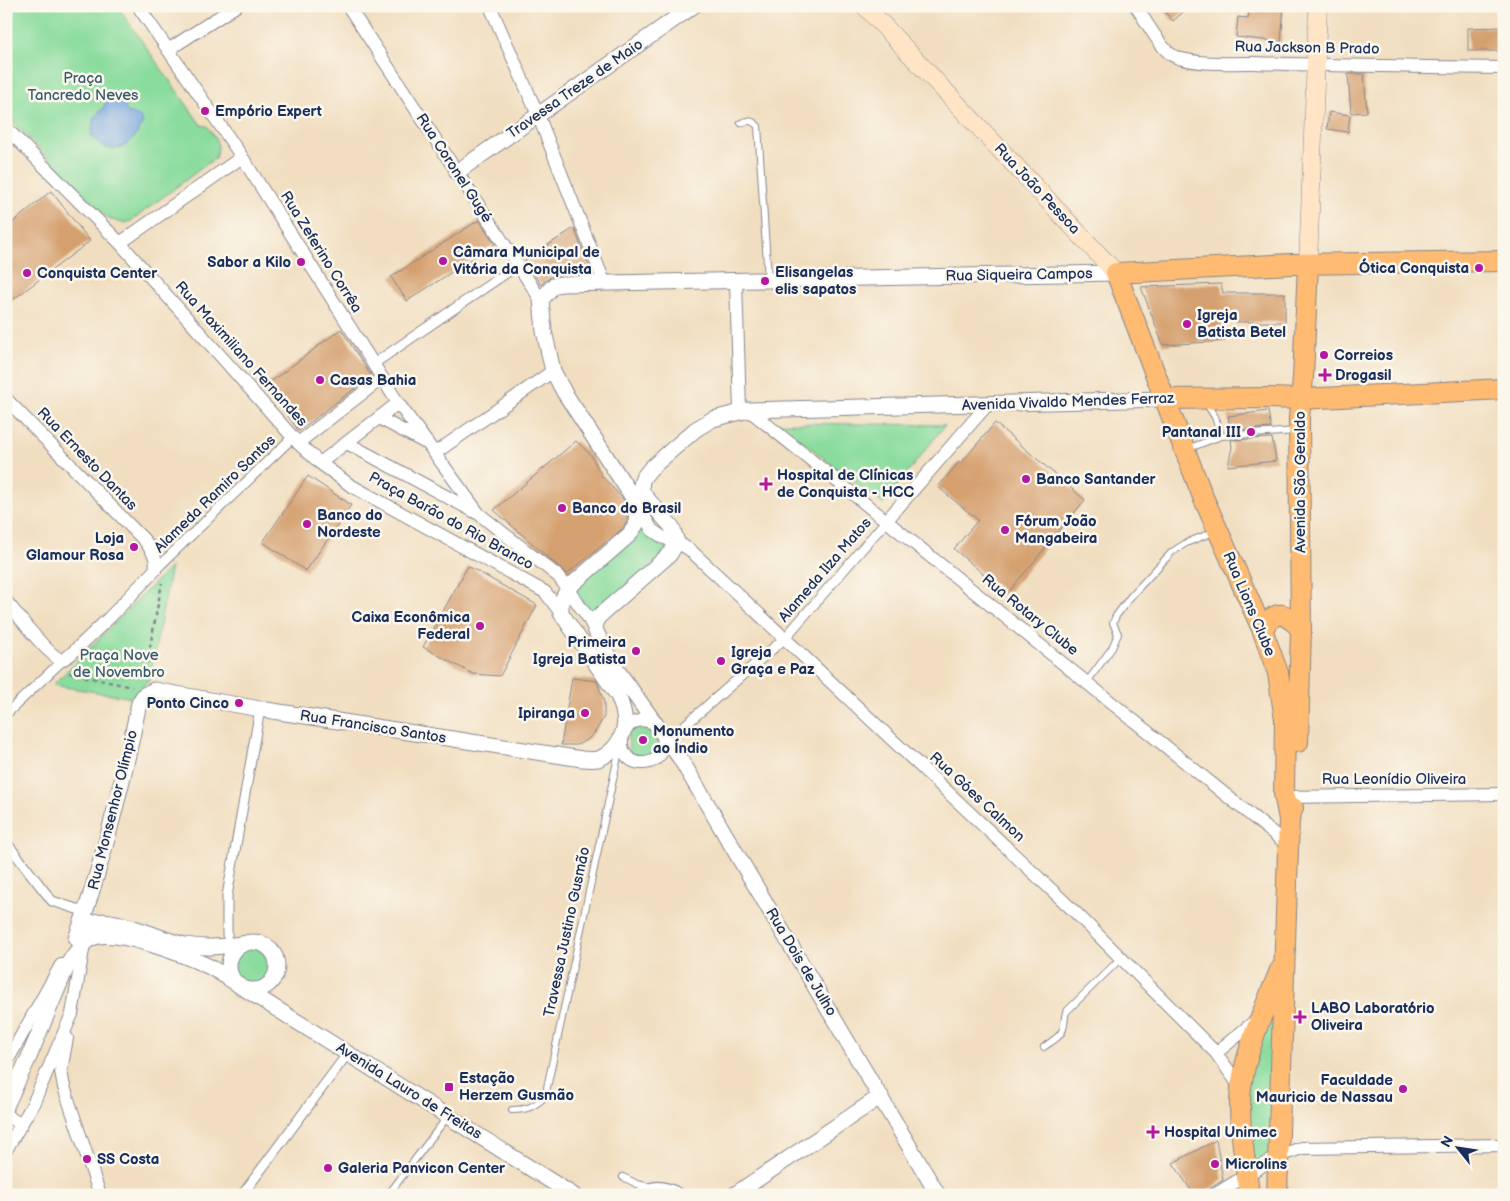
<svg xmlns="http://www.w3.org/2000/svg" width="1510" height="1201" font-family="'Balsamiq Sans',sans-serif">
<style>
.green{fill:#8adc9d;stroke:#52867e}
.water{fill:#71a2dc;stroke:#46689d}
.building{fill:#d5a06f}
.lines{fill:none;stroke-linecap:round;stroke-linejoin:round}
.service-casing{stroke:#86868f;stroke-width:8}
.pedestrian-casing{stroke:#86868f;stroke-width:11}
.minor-casing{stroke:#86868f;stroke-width:14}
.tertiary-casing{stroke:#86868f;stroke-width:17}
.secondary-casing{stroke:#86868f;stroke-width:19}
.primary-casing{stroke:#86868f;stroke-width:22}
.path{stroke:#86868f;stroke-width:2.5;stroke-dasharray:4 4;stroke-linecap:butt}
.service{stroke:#fff;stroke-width:6}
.pedestrian{stroke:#fff;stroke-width:9}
.minor{stroke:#fff;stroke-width:12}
.tertiary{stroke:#fff;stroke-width:15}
.secondary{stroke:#ffe4c6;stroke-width:18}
.primary{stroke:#febb71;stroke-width:20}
.poi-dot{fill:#b5179e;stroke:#fbf7ec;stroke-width:2}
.labels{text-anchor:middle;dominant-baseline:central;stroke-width:5;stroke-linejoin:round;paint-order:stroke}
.street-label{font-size:15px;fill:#1b2f5e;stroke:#fbf7ec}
.park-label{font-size:15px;fill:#375a6e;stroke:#fbf7ec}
.poi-label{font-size:15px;font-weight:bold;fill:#1b2f5e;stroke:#fbf7ec;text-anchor:start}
</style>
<rect width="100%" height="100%" fill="#fbf7ec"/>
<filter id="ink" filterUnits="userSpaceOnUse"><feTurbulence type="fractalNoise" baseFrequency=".02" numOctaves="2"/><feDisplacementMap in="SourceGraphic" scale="10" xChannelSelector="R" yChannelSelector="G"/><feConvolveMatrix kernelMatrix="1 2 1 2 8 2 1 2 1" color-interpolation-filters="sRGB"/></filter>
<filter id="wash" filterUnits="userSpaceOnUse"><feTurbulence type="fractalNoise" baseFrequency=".0096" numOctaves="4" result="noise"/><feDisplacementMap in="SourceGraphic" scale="20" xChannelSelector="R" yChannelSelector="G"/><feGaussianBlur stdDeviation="1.12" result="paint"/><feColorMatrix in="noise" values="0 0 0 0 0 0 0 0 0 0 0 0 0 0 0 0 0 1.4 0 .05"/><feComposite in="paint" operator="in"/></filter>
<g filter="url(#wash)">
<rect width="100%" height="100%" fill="#f1dec0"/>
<path class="green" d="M6,6h111l84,119 6,1c8,12 15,18 8,32l-84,63c-11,4 -17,0 -27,-6l-98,-100z
M778,423l167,2 -62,79z
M638,521l37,22 -82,77 -20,-33z
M171,566l-21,112 -17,20 -80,-13z
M658,726l1,30 -29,3 -3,-32z
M247,943c4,0 9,-1 13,0 23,5 21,38 1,46 -5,2 -11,0 -16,0l-15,-18c1,-15 5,-21 17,-28z
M1277,1013l1,143 -31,19 -6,-61 20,-97z"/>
<path class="water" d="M110,93c13,-1 13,9 17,19l13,4 3,6c-10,26 -34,39 -52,12l3,-17 9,-9z"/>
<g id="blocks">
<path class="building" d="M1160,6h30l-17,15z
M1250,6h34l-3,36 -45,-5 2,-20 10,1z
M1504,27v24h-36v-23z
M1348,74h16l3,38 -16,1z
M1329,112l21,3 -2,17 -21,-3z
M51,191l39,50 -84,64v-77z
M479,220l16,24 -88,57 -16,-24z
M574,228l18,46 -33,1 -9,2 -9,8 -16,-25z
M1221,284l2,9h62v29h-66l6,19 -62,4 -22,-58z
M341,329l30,47 -72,55 -34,-45z
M1268,411l3,17 -41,2 -2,-14z
M995,423l90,77 -78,94 -53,-45 24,-29 -40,-33 21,-25 2,1z
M1272,438l4,23 -48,5 4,-19 -1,-7z
M576,441l15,14 11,21 21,23 4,8v15l-5,7 -55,45 -73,-64z
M308,476l43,29 -45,66 -43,-29z
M468,566l69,39 -37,71 -27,-2 -50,-27z
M572,678l25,3 7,21v15l-9,15 -8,8 -10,5h-16z
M1216,1140l7,40 -23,15h-6l-21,-32z"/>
</g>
</g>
<g filter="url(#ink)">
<use href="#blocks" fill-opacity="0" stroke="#86868f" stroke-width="1"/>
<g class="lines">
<g class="service-casing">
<path id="service" d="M741,123c7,-3 11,-3 17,3l10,153
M1206,403l9,14 6,19
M1187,449l34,-13 76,-5
M1087,682l25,-34 6,-14 -5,-11 3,-7 15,-20 41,-44 14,-9 30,-12
M1044,1047c6,-5 17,-10 19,-18 2,-5 1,-11 3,-17l55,-54
M512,1110c15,0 21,-3 33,-13l75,-350
M623,1177l14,7 13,3
M388,1195l60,-79"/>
</g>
<g class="pedestrian-casing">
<path id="pedestrian" d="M372,365l146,-100
M155,570l138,-133
M6,714l57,-54
M668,740l117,-102 102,-118
M6,842l46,59 34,11
M227,935v-39l33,-187
M242,1195l106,-142"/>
</g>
<g class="minor-casing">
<path id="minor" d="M138,6l104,151 156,246 81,111 79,62 29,40 9,17
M348,6l193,294
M490,6l48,109 67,169
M1136,6c8,12 25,43 36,49 16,10 62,8 82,8 83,3 166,4 250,5
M168,50l68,-44
M6,128l114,115 178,200 22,20 30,22 195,107 16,21
M120,243l122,-86
M736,281l4,130
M6,399l139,142c7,10 13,17 10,29l-46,48 -39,37 -8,5c-13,-3 -46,-47 -56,-59
M749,410l540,436
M379,418l45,24
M298,443l83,-64
M347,443l130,70
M435,453l118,-82
M320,463l78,-60
M637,504l15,26 12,8 13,4 13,8 56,52 329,310 141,141 25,35
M887,520l101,-116
M624,731c9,-12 22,-14 34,-5
M622,736c-5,39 52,34 40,-3
M1285,797l219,-3
M67,1038l-6,33 3,16 36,108
M1216,1053l43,-35
M6,1063l55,-98
M6,1115l15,10
M6,1150l27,-46 39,-90 12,-70
M1214,1195l64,-39 24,-8 202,-3"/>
</g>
<g class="tertiary-casing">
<path id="tertiary" d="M457,172l236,-166
M78,937c4,-6 10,-13 17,-15 21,-5 67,18 90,23 22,4 41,1 62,-2
M76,939c27,-77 47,-156 63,-236l5,-8 10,-5 106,19 322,50c5,0 11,1 16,0 6,-2 12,-7 16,-11 15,-17 12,-34 4,-52l-57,-83v-11l7,-14 61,-53 7,-10 1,-21 -73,-112 -11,-21 -9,-40 -3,-31 12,-14 8,-2 555,-11
M229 966a24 24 0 1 1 48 0a24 24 0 1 1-48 0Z
M245,989l328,206
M6,1106l23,-49 39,-93c6,-10 15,-23 27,-27 24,-8 92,19 115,30 9,5 18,11 26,16
M642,1195c11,-8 22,-7 34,0
M734,1195l147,-99
M938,1195l-258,-437 -63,-88 -14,-23 -8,-18 2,-11 73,-64 7,-12 -5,-15 -29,-33 -2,-9 2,-7 8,-10 45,-39 17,-10 36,-9 415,-11"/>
</g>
<g class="secondary-casing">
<path id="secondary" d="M865,6l251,267
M1308,264l10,-258"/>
</g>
<g class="primary-casing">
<path id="primary" d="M1164,399l105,-1 31,1 204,-10
M1262,629c15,-21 23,-17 39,0
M1298,742l3,-113 -2,-211 4,-40 5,-114
M1289,819l-5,-25 1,-74 -7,-47 -16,-44 -59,-132 -87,-224 175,-9 213,-3
M1249,1195c-3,-35 -12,-73 -8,-108 6,-41 24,-79 39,-117
M1277,1195l12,-376 4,-11"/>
</g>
<path class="path" d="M69,673l63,14
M144,679l18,-96"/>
<use href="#service" class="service"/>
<use href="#pedestrian" class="pedestrian"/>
<use href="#minor" class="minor"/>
<use href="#tertiary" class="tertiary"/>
<use href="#secondary" class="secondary"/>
<use href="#primary" class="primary"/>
</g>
</g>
<g class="poi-dot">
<circle cx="205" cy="111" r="5"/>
<circle cx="443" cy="261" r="5"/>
<circle cx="301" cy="262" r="5"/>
<circle cx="1479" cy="268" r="5"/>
<circle cx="27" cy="273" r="5"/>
<circle cx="765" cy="281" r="5"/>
<circle cx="1187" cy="324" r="5"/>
<circle cx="1324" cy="355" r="5"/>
<path d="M1322.5 367.5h5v5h5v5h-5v5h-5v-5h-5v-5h5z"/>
<circle cx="320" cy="380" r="5"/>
<circle cx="1251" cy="432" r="5"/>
<circle cx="1026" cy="479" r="5"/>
<path d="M763.5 476.5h5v5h5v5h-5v5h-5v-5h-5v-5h5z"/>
<circle cx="562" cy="508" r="5"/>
<circle cx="307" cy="524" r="5"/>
<circle cx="1005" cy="530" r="5"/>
<circle cx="134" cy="547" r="5"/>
<circle cx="480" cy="626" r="5"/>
<circle cx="636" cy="651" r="5"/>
<circle cx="721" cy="661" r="5"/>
<circle cx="239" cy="703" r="5"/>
<circle cx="585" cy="713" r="5"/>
<circle cx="643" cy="740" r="5"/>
<path d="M1297.5 1009.5h5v5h5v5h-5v5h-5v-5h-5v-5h5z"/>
<rect x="444" y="1082" width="10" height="10" rx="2.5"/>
<circle cx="1403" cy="1089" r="5"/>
<path d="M1150.5 1124.5h5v5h5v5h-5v5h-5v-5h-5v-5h5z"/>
<circle cx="87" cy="1159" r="5"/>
<circle cx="1215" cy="1164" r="5"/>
<circle cx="328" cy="1168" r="5"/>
</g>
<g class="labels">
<g class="street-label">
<text transform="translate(1307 48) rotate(1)">Rua Jackson B Prado</text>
<text transform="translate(575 89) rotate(-35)">Travessa Treze de Maio</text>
<text transform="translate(454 168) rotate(57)">Rua Coronel Gugé</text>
<text transform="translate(1037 189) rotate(47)">Rua João Pessoa</text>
<text transform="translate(321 252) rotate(58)">Rua Zeferino Corrêa</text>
<text transform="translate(1019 275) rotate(-1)">Rua Siqueira Campos</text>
<text transform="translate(241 354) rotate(48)">Rua Maximiliano Fernandes</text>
<text transform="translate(1068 402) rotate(-2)">Avenida Vivaldo Mendes Ferraz</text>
<text transform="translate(87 459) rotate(46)">Rua Ernesto Dantas</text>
<text transform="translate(1300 482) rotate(-90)">Avenida São Geraldo</text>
<text transform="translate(215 494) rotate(-44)">Alameda Ramiro Santos</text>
<text transform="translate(451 521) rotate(29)">Praça Barão do Rio Branco</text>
<text transform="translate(825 570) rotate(-49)">Alameda Ilza Matos</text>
<text transform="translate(1249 604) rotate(67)">Rua Lions Clube</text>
<text transform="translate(1030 615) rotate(39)">Rua Rotary Clube</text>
<text transform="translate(373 727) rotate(9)">Rua Francisco Santos</text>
<text x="1394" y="779">Rua Leonídio Oliveira</text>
<text transform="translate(977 797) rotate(43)">Rua Góes Calmon</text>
<text transform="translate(113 810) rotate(-76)">Rua Monsenhor Olímpio</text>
<text transform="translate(567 932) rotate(-78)">Travessa Justino Gusmão</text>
<text transform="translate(801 962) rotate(59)">Rua Dois de Julho</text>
<text transform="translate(409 1091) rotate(32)">Avenida Lauro de Freitas</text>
</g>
<g class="park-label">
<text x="83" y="78">Praça<tspan x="83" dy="17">Tancredo Neves</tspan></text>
<text x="119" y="655">Praça Nove<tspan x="119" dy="17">de Novembro</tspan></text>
</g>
<g class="poi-label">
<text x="215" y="111">Empório Expert</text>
<text x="453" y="252">Câmara Municipal de<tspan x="453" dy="17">Vitória da Conquista</tspan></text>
<text x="291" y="262" text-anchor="end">Sabor a Kilo</text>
<text x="1469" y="268" text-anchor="end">Ótica Conquista</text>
<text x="775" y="272">Elisangelas<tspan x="775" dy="17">elis sapatos</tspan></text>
<text x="37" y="273">Conquista Center</text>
<text x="1197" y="315">Igreja<tspan x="1197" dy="17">Batista Betel</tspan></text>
<text x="1334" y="355">Correios</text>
<text x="1335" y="375">Drogasil</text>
<text x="330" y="380">Casas Bahia</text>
<text x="1241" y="432" text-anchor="end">Pantanal III</text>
<text x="777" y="475">Hospital de Clínicas<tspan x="777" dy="17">de Conquista - HCC</tspan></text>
<text x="1036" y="479">Banco Santander</text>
<text x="572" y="508">Banco do Brasil</text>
<text x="317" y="515">Banco do<tspan x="317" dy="17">Nordeste</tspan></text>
<text x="1015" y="521">Fórum João<tspan x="1015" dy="17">Mangabeira</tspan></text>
<text x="124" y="538" text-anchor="end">Loja<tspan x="124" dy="17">Glamour Rosa</tspan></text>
<text x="470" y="617" text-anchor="end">Caixa Econômica<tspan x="470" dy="17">Federal</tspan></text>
<text x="626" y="642" text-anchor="end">Primeira<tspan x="626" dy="17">Igreja Batista</tspan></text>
<text x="731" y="652">Igreja<tspan x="731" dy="17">Graça e Paz</tspan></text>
<text x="229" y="703" text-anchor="end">Ponto Cinco</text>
<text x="575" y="713" text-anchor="end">Ipiranga</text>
<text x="653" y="731">Monumento<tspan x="653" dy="17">ao Índio</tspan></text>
<text x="1311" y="1008">LABO Laboratório<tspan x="1311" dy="17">Oliveira</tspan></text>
<text x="459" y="1078">Estação<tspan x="459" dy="17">Herzem Gusmão</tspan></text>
<text x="1393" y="1080" text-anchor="end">Faculdade<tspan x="1393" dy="17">Mauricio de Nassau</tspan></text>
<text x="1164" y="1132">Hospital Unimec</text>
<text x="97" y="1159">SS Costa</text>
<text x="1225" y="1164">Microlins</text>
<text x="338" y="1168">Galeria Panvicon Center</text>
</g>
</g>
<rect width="1510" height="1201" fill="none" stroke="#fbf7ec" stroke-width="25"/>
<g transform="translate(1458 1148) rotate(300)" stroke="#fbf7ec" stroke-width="4" paint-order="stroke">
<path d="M0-4L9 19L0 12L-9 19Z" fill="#1b2f5e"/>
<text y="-8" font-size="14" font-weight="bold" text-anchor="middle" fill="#1b2f5e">N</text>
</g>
</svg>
